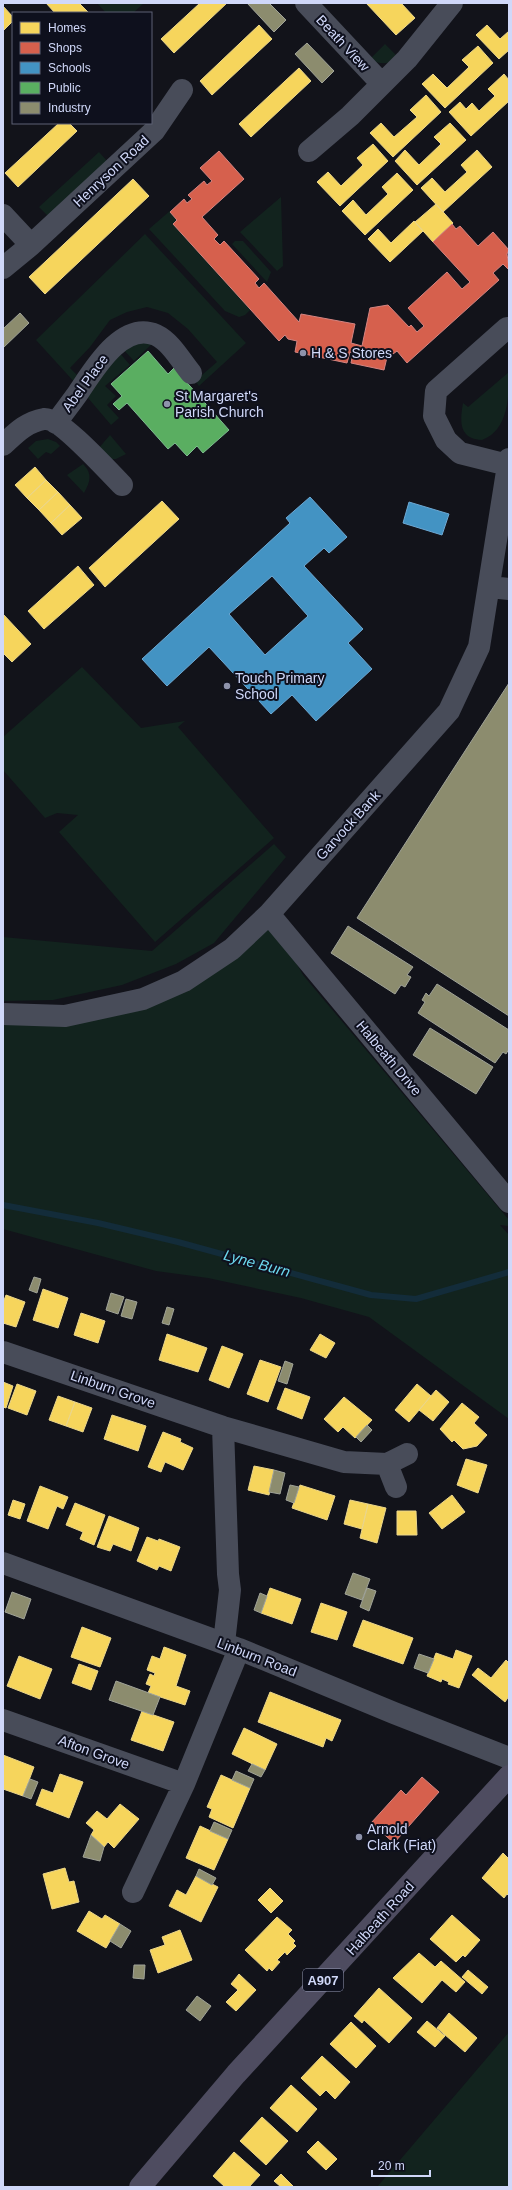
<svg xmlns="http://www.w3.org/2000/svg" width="512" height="2190" font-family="Arial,sans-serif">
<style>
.green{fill:#12231e}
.homes{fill:#f6d55c;stroke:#ebd68b}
.shops{fill:#d6604d;stroke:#d48481}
.schools{fill:#4393c3;stroke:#6da8d3;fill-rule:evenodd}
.public{fill:#5aae61;stroke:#7dbb8f}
.industry{fill:#8c8c6e;stroke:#a0a398}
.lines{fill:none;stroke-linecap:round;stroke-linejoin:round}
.stream{stroke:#132c3a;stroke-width:6}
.minor{stroke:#484c59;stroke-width:22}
.major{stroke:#4e4c60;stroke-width:22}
.poi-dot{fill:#8e93ab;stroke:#0e101d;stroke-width:1.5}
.labels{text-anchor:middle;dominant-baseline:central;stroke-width:4;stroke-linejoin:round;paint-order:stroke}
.shield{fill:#0e101d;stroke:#969cb7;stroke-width:1}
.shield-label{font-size:13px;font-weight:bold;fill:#d0d8f9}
.street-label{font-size:14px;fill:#d0d8f9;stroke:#0e101d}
.poi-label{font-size:14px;fill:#d0d8f9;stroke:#0e101d;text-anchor:start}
.water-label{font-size:15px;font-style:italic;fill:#6bd6ec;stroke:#0e101d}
</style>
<rect width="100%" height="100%" fill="#12131a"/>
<path class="green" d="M97,3h47l-11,10h-27z
M385,44l15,15c-11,5 -20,6 -30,0z
M99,152l9,10 -58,56 -11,-11z
M281,197l2,69 -6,5 -37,-39z
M171,210l80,99 -6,6 -6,2 -14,-6 -76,-82z
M145,234l101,109 -47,43 -4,-5 22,-19 -29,-33 -20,-16 -21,-6 -20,5 -17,8 -20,27 -20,21 9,9 -2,8 -41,-45z
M235,241h8l28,31 -4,10 -35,-38z
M130,339l23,4 -19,18 -13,-14z
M118,351l12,14 -25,21 11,10 -9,9 12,13 -8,7 -28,-33z
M509,372c0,23 0,58 -27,68 -24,-1 -22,-20 -19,-37l5,4z
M110,435l16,19 -10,5h-9l-9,-10z
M48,439l8,3 4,4 -9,8 -5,-2 -8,7 -10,-11 8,-7z
M83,464c10,10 7,18 1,29l-17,-18z
M82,667l59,61 44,-7 -7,6 96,111 -119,104 -96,-110 19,-17 -21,-2 -12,5 -42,-48v-33z
M274,844l12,13 -72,86 -38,21 -54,21 -69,15 -50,1v-64l149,14z
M269,914l34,61 206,245v6l-9,-1 9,10v184l-140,-102 -68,-19 -93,-20 -52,-7 -153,-42v-217l140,-13z
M509,2032v155h-132z"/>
<path class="homes" d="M46,3h33l10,10h-34z
M200,3h27l-53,50 -13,-14z
M366,3h35l14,15 -19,17z
M3,6l10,11v4l-10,10z
M259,25l13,14 -60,56 -12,-14z
M487,25l13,14 9,-8v19l-10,9 -23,-24z
M478,46l15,17 -48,45 -23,-24 11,-10 14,14 22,-21 -7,-7z
M299,68l12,13 -60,56 -12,-13z
M504,74l5,6v21l-38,35 -22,-24 11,-10 6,7 6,-6 7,8 16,-15 -7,-7z
M426,95l15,17 -48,45 -23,-24 11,-10 13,14 23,-20 -7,-7z
M59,123h10l8,8 -59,56 -13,-14z
M450,123l16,17 -49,45 -22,-24 10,-11 14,15 22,-21 -7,-7z
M373,144l15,17 -48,45 -23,-24 11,-10 13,14 22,-21 -6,-7z
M477,150l15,17 -49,45 -22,-24 11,-10 13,14 22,-20 -6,-7z
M397,173l16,17 -48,45 -23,-24 11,-11 13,15 22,-21 -6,-7z
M133,179l16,17 -104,98 -16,-17z
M436,204l17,19 -20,19 -18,-20z
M414,221l9,10 -33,31 -22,-23 10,-10 13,14z
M35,467l11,13 -19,18 -12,-13z
M46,480l12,12 -19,18 -12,-12z
M58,492l12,13 -19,18 -12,-13z
M162,501l17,18 -74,68 -16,-19z
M70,505l12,13 -20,17 -11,-12z
M78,566l16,19 -50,44 -16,-18z
M3,614l28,30 -19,18 -9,-9z
M43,1289l25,9 -10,30 -25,-8z
M6,1295l19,7 -9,25 -13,-4v-20z
M81,1313l24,8 -7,22 -24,-8z
M167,1334l40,14 -9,24 -39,-12z
M320,1334l15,9 -9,15 -16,-8z
M222,1346l21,8 -14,34 -20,-8z
M260,1360l21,7 -13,35 -21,-8z
M3,1382l10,4 -7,22 -3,-1z
M17,1384l19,7 -9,24 -19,-7z
M417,1384l14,12 -22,26 -14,-12z
M285,1388l25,9 -8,22 -25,-10z
M436,1390l13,12 -16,19 -14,-11z
M58,1396l17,6 -9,24 -17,-6z
M344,1397l28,23 -17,18 -12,-11 -5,5 -14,-13z
M75,1402l17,6 -9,24 -17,-6z
M462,1403l17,14 -5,6 13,12 -10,11 -14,3 -9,-9 -2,2 -12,-13z
M112,1415l34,11 -8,25 -34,-12z
M163,1432l18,7 -1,3 13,6 -10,22 -18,-8 -4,10 -13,-5z
M466,1459l21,6 -9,28 -21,-8z
M254,1466l20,4 -5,25 -21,-5z
M300,1485l35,11 -8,24 -35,-12z
M40,1486l28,11 -5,12 -6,-3 -9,23 -21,-8z
M452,1495l13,17 -23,17 -13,-16z
M13,1500l12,4 -5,15 -12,-4z
M350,1500l18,4 -6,25 -18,-5z
M75,1503l30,12 -11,30 -14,-6 3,-7 -17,-7z
M368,1504l18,4 -9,35 -17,-5z
M397,1511h19l1,24h-20z
M109,1516l30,12 -8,23 -18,-7 -3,7 -13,-4z
M147,1537l11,4 1,-2 21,8 -9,24 -12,-5 -2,4 -20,-9z
M270,1588l31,11 -9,25 -31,-11z
M321,1603l26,9 -10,28 -26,-8z
M363,1620l50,18 -10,26 -50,-18z
M82,1627l29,11 -11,29 -29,-10z
M164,1647l22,8 -10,31 14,5 -5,14 -37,-12 3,-7 -5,-2 4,-10 4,2 1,-3 -8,-3 5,-14 8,3z
M456,1650l16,6 -13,32 -11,-4 1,-2 -7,-3 -1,3 -14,-6 9,-23 17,6z
M19,1656l33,13 -12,30 -33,-13z
M506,1660l3,3v33l-4,6 -33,-27 6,-7 13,10z
M79,1664l19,7 -7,19 -19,-7z
M270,1692l71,28 -9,21 -6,-3 -3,9 -65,-25z
M142,1711l32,11 -11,29 -32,-11z
M244,1728l33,16 -12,26 -33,-16z
M3,1755l31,12 -11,29 -20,-7z
M60,1774l23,8 -14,36 -33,-13 6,-16 11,4z
M221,1775l29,13 -17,40 -24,-11 3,-8 -5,-2z
M120,1804l19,15 -25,29 -6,-6 -4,5 -13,-12 3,-5 -8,-7 11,-12 10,8z
M200,1826l28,13 -14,31 -28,-12z
M503,1853l6,6v37l-2,-2 -3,4 -22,-20z
M65,1868l4,14 5,-1 5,21 -27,7 -9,-35z
M196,1876l22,11 -17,35 -32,-16 8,-16 9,5z
M270,1888l13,13 -12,12 -13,-13z
M89,1911l13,8 3,-4 15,9 -14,24 -29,-17z
M452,1915l28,25 -15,17 -2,-2 -7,7 -26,-23z
M277,1917l15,13 -4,4 7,7 -2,2 3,3 -9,9 -2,-3 -8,8 3,2 -8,9 -3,-3 -2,3 -22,-21z
M180,1930l12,30 -34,13 -8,-23 15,-5 -3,-8z
M419,1953l16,14 6,-6 24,21 -9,10 -14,-12 -20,23 -29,-25z
M468,1970l20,17 -6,7 -20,-17z
M239,1974l17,16 -20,21 -10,-9 12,-12 -7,-6z
M379,1988l33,30 -23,25 -25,-23 -2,3 -8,-7z
M449,2013l28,25 -12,14 -28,-24z
M427,2021l18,15 -10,11 -18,-15z
M351,2022l25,24 -20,22 -26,-24z
M322,2056l28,26 -15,17 -9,-9 -6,6 -19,-18z
M291,2085l26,24 -20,23 -27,-24z
M262,2117l26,24 -22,24 -26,-24z
M318,2141l19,18 -11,11 -19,-18z
M234,2152l26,23 -11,12h-24l-12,-11z
M281,2174l13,13h-13l-7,-6z"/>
<path class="shops" d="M219,151l25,28 -42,38 16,18 -4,4 6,6 4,-4 35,38 -4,4 4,5 5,-5 35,39 2,-8 54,10 -4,19 11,3 8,-38 18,-3 21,22 2,-2 6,7 7,-6 -16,-18 39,-36 15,17 8,-7 -37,-40 19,-18 4,5 4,-3 18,20 15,-14 16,18 -2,4 2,14 -1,1 -5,-5 -10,9 6,7 -92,83 -10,-12 -4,3 -5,-1 -4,17 -33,-7 2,-10 -3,-1 -3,11 -52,-11 2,-11 -9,-2 -3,-4 -6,6 -106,-117 4,-4 -7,-8 14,-13 3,4 5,-4 -4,-4 16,-14 3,4 5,-4 -12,-13z
M422,1777l17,15 -45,51 -23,-20 30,-33 5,5z"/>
<path class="schools" d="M310,497l37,40 -18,16 -5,-5 -20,18 59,63 -15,14 24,26 -56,52 -24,-26 -21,19 -62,-67 -42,39 -25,-27 148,-136 -4,-5zM272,576l36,40 -43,39 -36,-41z
M409,502l40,12 -7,21 -39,-12z"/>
<path class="public" d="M148,351l20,23 6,-6 55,62 -26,23 -6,-7 -10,10 -12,-13 -7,6 -41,-46 -8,7 -6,-6 9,-8 -11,-12z"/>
<path class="industry" d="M247,3h22l17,17 -12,12z
M307,43l27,28 -12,12 -27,-29z
M20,313l9,10 -26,25v-19z
M509,683v333l-152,-98z
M348,926l65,41 -6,8 4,2 -6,10 -4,-2 -6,9 -64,-41z
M437,984l72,46v19l-3,5 -3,-2 -8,11 -77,-50 7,-11 -3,-2 4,-7 3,3z
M430,1028l63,39 -17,27 -63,-39z
M34,1277l7,2 -4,14 -8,-3z
M111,1293l13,4 -6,17 -12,-4z
M126,1299l11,3 -5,17 -11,-3z
M167,1307l7,2 -5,16 -7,-2z
M285,1361l8,3 -6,20 -9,-3z
M367,1425l5,5 -11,12 -5,-5z
M274,1470l11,3 -5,21 -11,-2z
M290,1485l9,2 -5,16 -8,-3z
M353,1573l17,6 -8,21 -17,-6z
M367,1588l9,3 -7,20 -9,-4z
M12,1592l19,7 -7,20 -19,-7z
M260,1593l7,3 -6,17 -7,-3z
M419,1654l15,5 -6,14 -14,-5z
M116,1681l44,16 -7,18 -44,-15z
M252,1764l13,6 -4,7 -13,-6z
M236,1771l18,8 -4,9 -18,-8z
M30,1779l8,3 -7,17 -8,-3z
M214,1822l18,8 -4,9 -18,-8z
M91,1835l13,12 -4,14 -17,-4z
M199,1869l17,9 -4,7 -16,-9z
M120,1924l11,7 -10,17 -11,-7z
M134,1965h11l-1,14 -11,-1z
M197,1996l14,10 -11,15 -14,-11z"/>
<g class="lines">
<path class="stream" d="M3,1205l95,18 80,19 193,53 45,4 93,-27"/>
<path class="minor" d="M306,3l75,80
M309,151l41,-35 57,-57 45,-56
M3,215l28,30
M3,268l28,-23 123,-114 28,-41
M507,328l-71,63 -2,25 12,24 14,13 48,12
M56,423c7,-10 15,-20 22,-30 15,-22 44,-73 78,-58 15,7 25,26 35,38
M3,445c12,-11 23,-23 41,-26 16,-2 65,53 78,66
M490,587l19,2
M269,914l240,288
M3,1014l62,2 78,-17 41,-18 48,-32 37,-35 180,-203 30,-64 30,-188
M3,1352l220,75 121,35 43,2
M223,1427l5,147 2,16 -6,53
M396,1487l-9,-23 20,-10
M3,1563l236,86 155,64 115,45
M3,1720l181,64
M133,1892l51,-108 55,-135"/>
<path class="major" d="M140,2187l96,-113 273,-298"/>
</g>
<g class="poi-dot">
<circle cx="303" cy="353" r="4"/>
<circle cx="167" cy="404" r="4"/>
<circle cx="227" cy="686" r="4"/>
<circle cx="359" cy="1837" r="4"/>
</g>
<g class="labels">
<rect class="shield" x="303" y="1969" width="40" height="22" rx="3"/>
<g class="shield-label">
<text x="323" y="1980">A907</text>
</g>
<g class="street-label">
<text transform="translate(343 43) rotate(47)">Beath View</text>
<text transform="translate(111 171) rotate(-43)">Henryson Road</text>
<text transform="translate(85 383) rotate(-54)">Abel Place</text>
<text transform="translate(348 825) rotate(-48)">Garvock Bank</text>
<text transform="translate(389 1058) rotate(50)">Halbeath Drive</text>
<text transform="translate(113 1389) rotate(19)">Linburn Grove</text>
<text transform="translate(257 1657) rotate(21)">Linburn Road</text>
<text transform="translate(94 1752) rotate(20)">Afton Grove</text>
<text transform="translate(380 1918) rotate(-48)">Halbeath Road</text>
</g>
<g class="poi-label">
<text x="311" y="353">H &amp; S Stores</text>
<text x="175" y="396">St Margaret's<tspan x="175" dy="16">Parish Church</tspan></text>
<text x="235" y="678">Touch Primary<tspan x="235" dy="16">School</tspan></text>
<text x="367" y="1829">Arnold<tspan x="367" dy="16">Clark (Fiat)</tspan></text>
</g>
<g class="water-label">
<text transform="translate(257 1263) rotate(15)">Lyne Burn</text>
</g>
</g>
<rect width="512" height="2190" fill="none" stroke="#d0d8f9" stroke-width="8"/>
<rect x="12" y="12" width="140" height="112" fill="#0e101d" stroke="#5c6075"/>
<rect x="20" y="22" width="20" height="12" fill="#f6d55c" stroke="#5c6075"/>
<text x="48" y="32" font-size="12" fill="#d0d8f9">Homes</text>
<rect x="20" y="42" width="20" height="12" fill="#d6604d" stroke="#5c6075"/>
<text x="48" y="52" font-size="12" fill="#d0d8f9">Shops</text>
<rect x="20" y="62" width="20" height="12" fill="#4393c3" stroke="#5c6075"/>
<text x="48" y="72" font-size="12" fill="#d0d8f9">Schools</text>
<rect x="20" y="82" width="20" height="12" fill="#5aae61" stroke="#5c6075"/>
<text x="48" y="92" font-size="12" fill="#d0d8f9">Public</text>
<rect x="20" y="102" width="20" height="12" fill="#8c8c6e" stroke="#5c6075"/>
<text x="48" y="112" font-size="12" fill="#d0d8f9">Industry</text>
<path d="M372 2170v6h58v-6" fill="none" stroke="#d0d8f9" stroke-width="2"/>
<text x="378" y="2170" font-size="12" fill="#d0d8f9" stroke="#0e101d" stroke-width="3" paint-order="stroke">20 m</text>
</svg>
